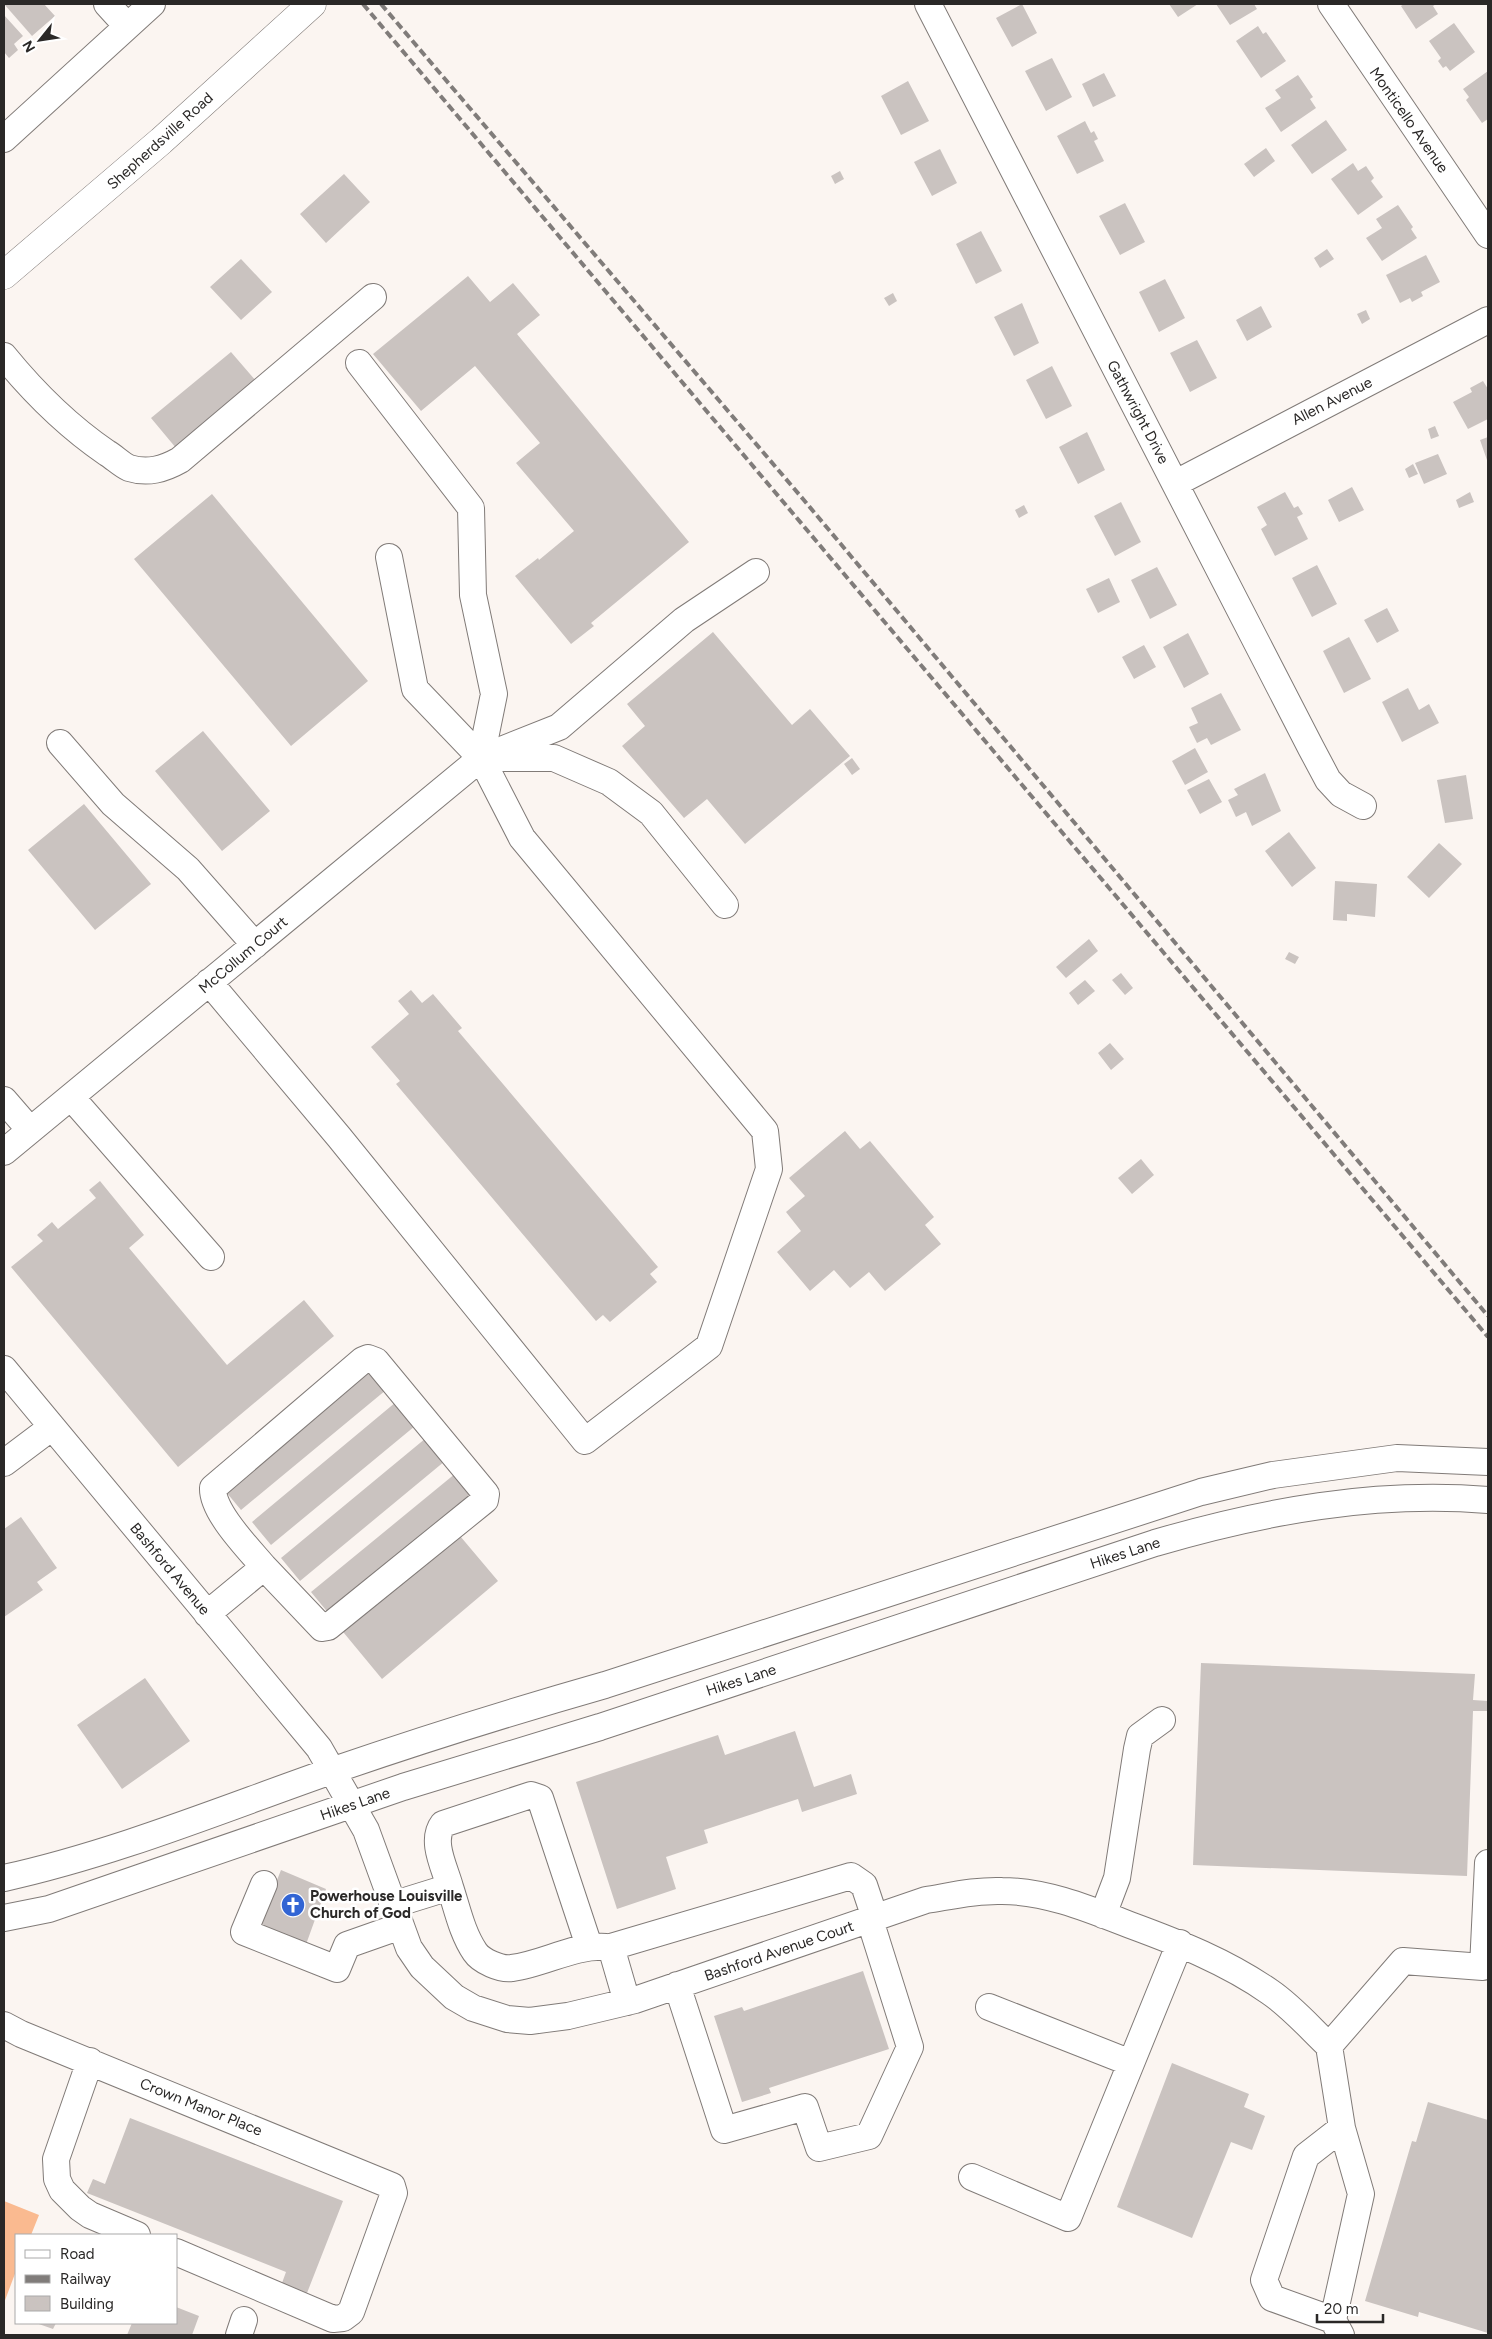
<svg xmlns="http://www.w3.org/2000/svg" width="1492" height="2339" font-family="Figtree,sans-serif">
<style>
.green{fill:#faba90}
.building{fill:#cac3c0}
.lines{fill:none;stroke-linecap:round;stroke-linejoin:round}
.minor-casing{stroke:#817b78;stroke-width:28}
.major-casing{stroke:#817b78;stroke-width:29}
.minor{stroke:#fff;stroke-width:26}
.major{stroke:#fff;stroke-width:28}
.rail{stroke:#807c7a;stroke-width:4;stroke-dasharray:8 4;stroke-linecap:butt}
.labels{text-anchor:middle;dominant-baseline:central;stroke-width:5;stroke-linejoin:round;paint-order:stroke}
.street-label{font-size:15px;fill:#2a2827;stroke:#fff}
.poi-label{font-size:15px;font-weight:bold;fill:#2a2827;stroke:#fff;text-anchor:start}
</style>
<rect width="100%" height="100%" fill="#fbf5f1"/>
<path class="green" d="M4,2201l35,14 -8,20h-15v36l-12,32z"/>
<path class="building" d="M4,4h40l11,12 -23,20z
M1022,4l15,29 -25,14 -16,-29z
M1169,4h29l-20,13z
M1216,4h38l3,5 -27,16z
M1404,4h32l-3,2 5,8 -22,15 -15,-23z
M4,15l19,21 -9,8 4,6 -9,8 -5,-6z
M1454,23l21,29 -25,19 -4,-5 -3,2 -5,-7 3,-3 -12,-17z
M1258,26l5,8 3,-2 20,29 -25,17 -25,-37z
M1052,58l20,39 -26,14 -21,-40z
M1488,71v48l-6,4 -16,-23 3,-3 -6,-8z
M1104,73l12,23 -23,11 -11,-23z
M1298,75l15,22 -3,2 6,9 -35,24 -16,-24 16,-10 -6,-8z
M908,81l21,40 -28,14 -20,-39z
M1326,120l21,30 -35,24 -21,-29z
M1085,121l6,12 3,-2 4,8 -4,2 10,20 -27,13 -20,-38z
M1266,148l9,13 -21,16 -10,-13z
M940,149l17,34 -25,13 -18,-34z
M1353,163l5,8 8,-5 8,12 -3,3 12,16 -25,18 -27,-36z
M840,171l4,8 -9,5 -4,-8z
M344,174l26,28 -44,41 -26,-29z
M1125,203l20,39 -25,13 -21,-39z
M1398,205l15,22 -2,2 6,9 -35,23 -16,-23 16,-10 -6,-9z
M981,231l21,40 -26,13 -20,-40z
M1327,249l7,10 -14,9 -6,-10z
M1426,255l14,27 -19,10 2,4 -11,6 -2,-4 -10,5 -14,-28z
M241,259l31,33 -31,28 -31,-33z
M468,276l22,26 23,-19 27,32 -23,19 172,208 -98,81 3,3 -23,18 -56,-68 23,-18 1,2 35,-29 -58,-68 24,-20 -65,-77 -54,45 -48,-57z
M1165,279l20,39 -26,14 -20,-40z
M893,293l4,8 -8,5 -5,-8z
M1022,303l17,40 -25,13 -20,-39z
M1261,306l11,21 -25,14 -11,-21z
M1366,310l4,9 -8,5 -5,-10z
M1197,340l20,38 -27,14 -20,-39z
M231,352l25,29 -80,67 -25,-30z
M1052,366l20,40 -26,13 -20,-39z
M1483,381l5,8v30l-20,10 -15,-27 19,-10 -2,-4z
M1435,426l4,10 -8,3 -3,-10z
M1087,432l18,38 -27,14 -19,-37z
M1488,437v26l-8,-23z
M1438,454l9,20 -23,10 -9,-21z
M1413,464l5,10 -9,4 -4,-9z
M1352,487l12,23 -25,12 -11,-22z
M1285,492l9,16 4,-2 5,8 -6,3 11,22 -33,17 -14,-27 6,-4 -10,-18z
M1470,492l4,10 -15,6 -3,-8z
M212,494l156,187 -77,65 -157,-187z
M1121,502l20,40 -26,14 -21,-40z
M1024,505l4,8 -9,5 -4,-8z
M1317,565l20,39 -25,13 -20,-39z
M1157,567l20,38 -27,14 -19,-39z
M1109,578l11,24 -22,11 -12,-24z
M1387,608l12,23 -22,12 -13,-23z
M713,632l79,93 18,-16 40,47 -105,88 -38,-45 -23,19 -62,-72 23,-20 -18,-22z
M1188,633l21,41 -25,14 -21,-41z
M1349,637l22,42 -27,14 -21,-42z
M1144,645l12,22 -22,12 -12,-22z
M1408,688l11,22 10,-6 10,19 -37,19 -20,-40z
M1221,693l20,37 -30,15 -4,-7 -10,5 -8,-16 9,-4 -7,-15z
M203,731l67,80 -48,40 -67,-80z
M1195,748l13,24 -23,13 -13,-24z
M852,758l8,11 -8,6 -8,-11z
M1265,773l16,38 -29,15 -6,-14 -10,5 -8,-17 10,-5 -4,-6z
M1466,775l7,44 -28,4 -8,-43z
M1209,779l13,23 -22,12 -13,-24z
M84,804l67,80 -56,46 -67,-80z
M1289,832l27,36 -24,19 -27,-36z
M1439,843l23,21 -33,34 -22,-21z
M1335,881l42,3 -2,33 -28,-3v7l-14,-1z
M1089,939l9,12 -32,27 -10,-11z
M1289,952l10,5 -4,7 -10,-5z
M1121,973l12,15 -8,7 -13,-15z
M1085,980l10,11 -17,14 -9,-12z
M411,990l11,13 11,-9 29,34 -4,3 200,236 -8,7 7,8 -47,40 -7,-7 -7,6 -200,-237 4,-3 -29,-34 38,-33 -11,-13z
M1110,1043l14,16 -13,11 -13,-17z
M845,1131l15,18 10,-8 64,76 -9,8 16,19 -56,47 -16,-19 -19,16 -16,-18 -24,21 -33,-39 24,-21 -15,-19 19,-16 -16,-18z
M1141,1159l13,16 -22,19 -14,-16z
M100,1181l44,54 -15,13 98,117 77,-65 30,36 -156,131 -167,-200 32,-26 -6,-6 15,-13 6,7 38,-31 -7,-8z
M366,1367l20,23 -145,120 -19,-23z
M396,1402l19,24 -144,119 -19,-23z
M426,1438l19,23 -145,120 -19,-23z
M456,1473l18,23 -144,119 -19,-23z
M21,1517l36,51 -20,14 6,8 -39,27v-88z
M455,1530l43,51 -116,98 -43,-52z
M1201,1663l274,11 -2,26 15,1v10h-15l-6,165 -274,-11z
M145,1678l45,63 -68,48 -45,-64z
M795,1731l19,56 37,-13 6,20 -55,18 -4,-13 -94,31 4,13 -42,14 10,32 -59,20 -41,-127 142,-47 7,20z
M281,1870l45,19 -22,61 -47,-19z
M863,1971l26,78 -120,39 2,5 -29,9 -28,-86 28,-9 2,4z
M1172,2063l77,31 -5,13 21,9 -13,34 -21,-8 -39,96 -75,-31z
M1428,2102l60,18v213l-69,-21 -1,5 -53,-16 47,-160 4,1z
M130,2118l213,83 -36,92 -25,-10 4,-11 -199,-79 6,-14 12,5z
M176,2307l23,9 -7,19h-65l5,-12h44z
M36,2323h20l-3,6z"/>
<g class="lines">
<g class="minor-casing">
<path id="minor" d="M107,4l20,22
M928,4l383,744 17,32 13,14 22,12
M1331,4l157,231
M4,139l148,-135
M4,356c31,38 62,69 103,97 7,4 15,12 22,15 19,6 35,1 51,-8l193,-163
M359,363l112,145 2,87 21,99 -13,64
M1176,483l312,-163
M60,743l53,61 75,65 67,76
M497,758h57l55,24 42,31 74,92
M209,982l130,155 246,304 124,-95 60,-177 -4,-38 -243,-293 -41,-80 -66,-69 -26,-132
M71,1097l140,160
M4,1100l26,30
M4,1152l477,-394 78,-31 125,-107 72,-48
M4,1369l315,379 47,82 43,118 13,19 32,30 19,11 34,11 23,2 38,-5 67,-16 291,-100c25,-4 50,-10 76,-9 44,0 87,18 128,34 49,18 97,37 140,67 22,15 40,36 59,54
M4,1463l48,-36
M207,1614l57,-47 58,61 6,-1 157,-127 1,-6 -110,-133 -8,-3 -5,2 -150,128c-1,24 36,61 51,79
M4,1878c113,-25 221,-70 330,-108 90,-31 180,-59 271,-85l596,-193 72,-17 124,-17 91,4
M264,1884l-20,48 93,37 10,-24 54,-19
M450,1887c-5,-19 -20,-46 -7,-63l88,-29 9,3 49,148
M392,1905l58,-18c7,21 12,46 25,65 6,9 26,18 37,16 32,-4 61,-23 94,-21
M1103,1915l14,-37 20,-129 3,-13 22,-16
M4,1918l45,-9 354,-122 197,-60 555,-184c109,-32 219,-52 333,-43
M677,1985l47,145 81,-23 14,41 50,-12 41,-89 -40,-127
M627,2002l-16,-55 240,-71 13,9 11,33
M989,2007l142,56
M4,2025l17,9 371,152 2,7 -43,119 -8,6 -10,1 -157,-67
M1329,2046l13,82 19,66 -28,126 8,15
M1329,2046l74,-85 80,6 5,-104
M90,2061l-34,98 1,20 5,11 18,18 10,7 47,20
M972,2177l96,41 112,-275
M1333,2320l-61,-22 -8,-18 42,-124 36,-28
M239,2335l5,-15"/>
</g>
<g class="major-casing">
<path id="major" d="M4,275l157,-134 151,-137"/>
</g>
<use href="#minor" class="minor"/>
<use href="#major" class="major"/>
<path class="rail" d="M363,4l1125,1333
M381,4l422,495 685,817"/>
</g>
<defs>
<g id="church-disc" transform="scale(1.25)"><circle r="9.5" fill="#3265d4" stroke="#fff"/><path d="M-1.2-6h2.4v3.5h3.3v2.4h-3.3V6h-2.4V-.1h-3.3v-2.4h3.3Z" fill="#fff"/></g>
</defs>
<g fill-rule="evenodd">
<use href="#church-disc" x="293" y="1905"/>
</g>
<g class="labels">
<g class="street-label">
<text transform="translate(1409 120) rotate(55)">Monticello Avenue</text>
<text transform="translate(160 141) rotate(-42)">Shepherdsville Road</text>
<text transform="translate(1332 401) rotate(-27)">Allen Avenue</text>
<text transform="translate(1138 412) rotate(62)">Gathwright Drive</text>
<text transform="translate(243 955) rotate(-40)">McCollum Court</text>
<text transform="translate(1125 1553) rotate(-18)">Hikes Lane</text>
<text transform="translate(170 1569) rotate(50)">Bashford Avenue</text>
<text transform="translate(741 1680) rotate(-18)">Hikes Lane</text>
<text transform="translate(355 1804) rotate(-19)">Hikes Lane</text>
<text transform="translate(779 1951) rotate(-19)">Bashford Avenue Court</text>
<text transform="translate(201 2107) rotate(22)">Crown Manor Place</text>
</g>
<g class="poi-label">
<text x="310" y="1896">Powerhouse Louisville<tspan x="310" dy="17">Church of God</tspan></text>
</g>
</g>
<rect width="1492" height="2339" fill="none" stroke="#2a2827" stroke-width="10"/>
<rect x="15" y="2234" width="162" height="90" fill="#ffffff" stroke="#aaa9a9"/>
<rect x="25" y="2250" width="25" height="8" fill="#ffffff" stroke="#aaa9a9"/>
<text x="60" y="2259" font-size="15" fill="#2a2827">Road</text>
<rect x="25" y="2275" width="25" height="8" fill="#807c7a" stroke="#aaa9a9"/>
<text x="60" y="2284" font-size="15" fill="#2a2827">Railway</text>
<rect x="25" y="2296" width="25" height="15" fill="#cac3c0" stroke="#aaa9a9"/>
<text x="60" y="2309" font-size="15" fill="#2a2827">Building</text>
<g transform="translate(40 40) rotate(240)" stroke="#ffffff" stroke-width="4" paint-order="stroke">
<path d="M0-4L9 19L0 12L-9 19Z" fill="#2a2827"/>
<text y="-8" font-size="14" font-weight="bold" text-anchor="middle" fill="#2a2827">N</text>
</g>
<path d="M1317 2314v8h66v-8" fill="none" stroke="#2a2827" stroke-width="2.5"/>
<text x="1324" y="2314" font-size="15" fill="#2a2827" stroke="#ffffff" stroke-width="4" paint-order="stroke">20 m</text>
</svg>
